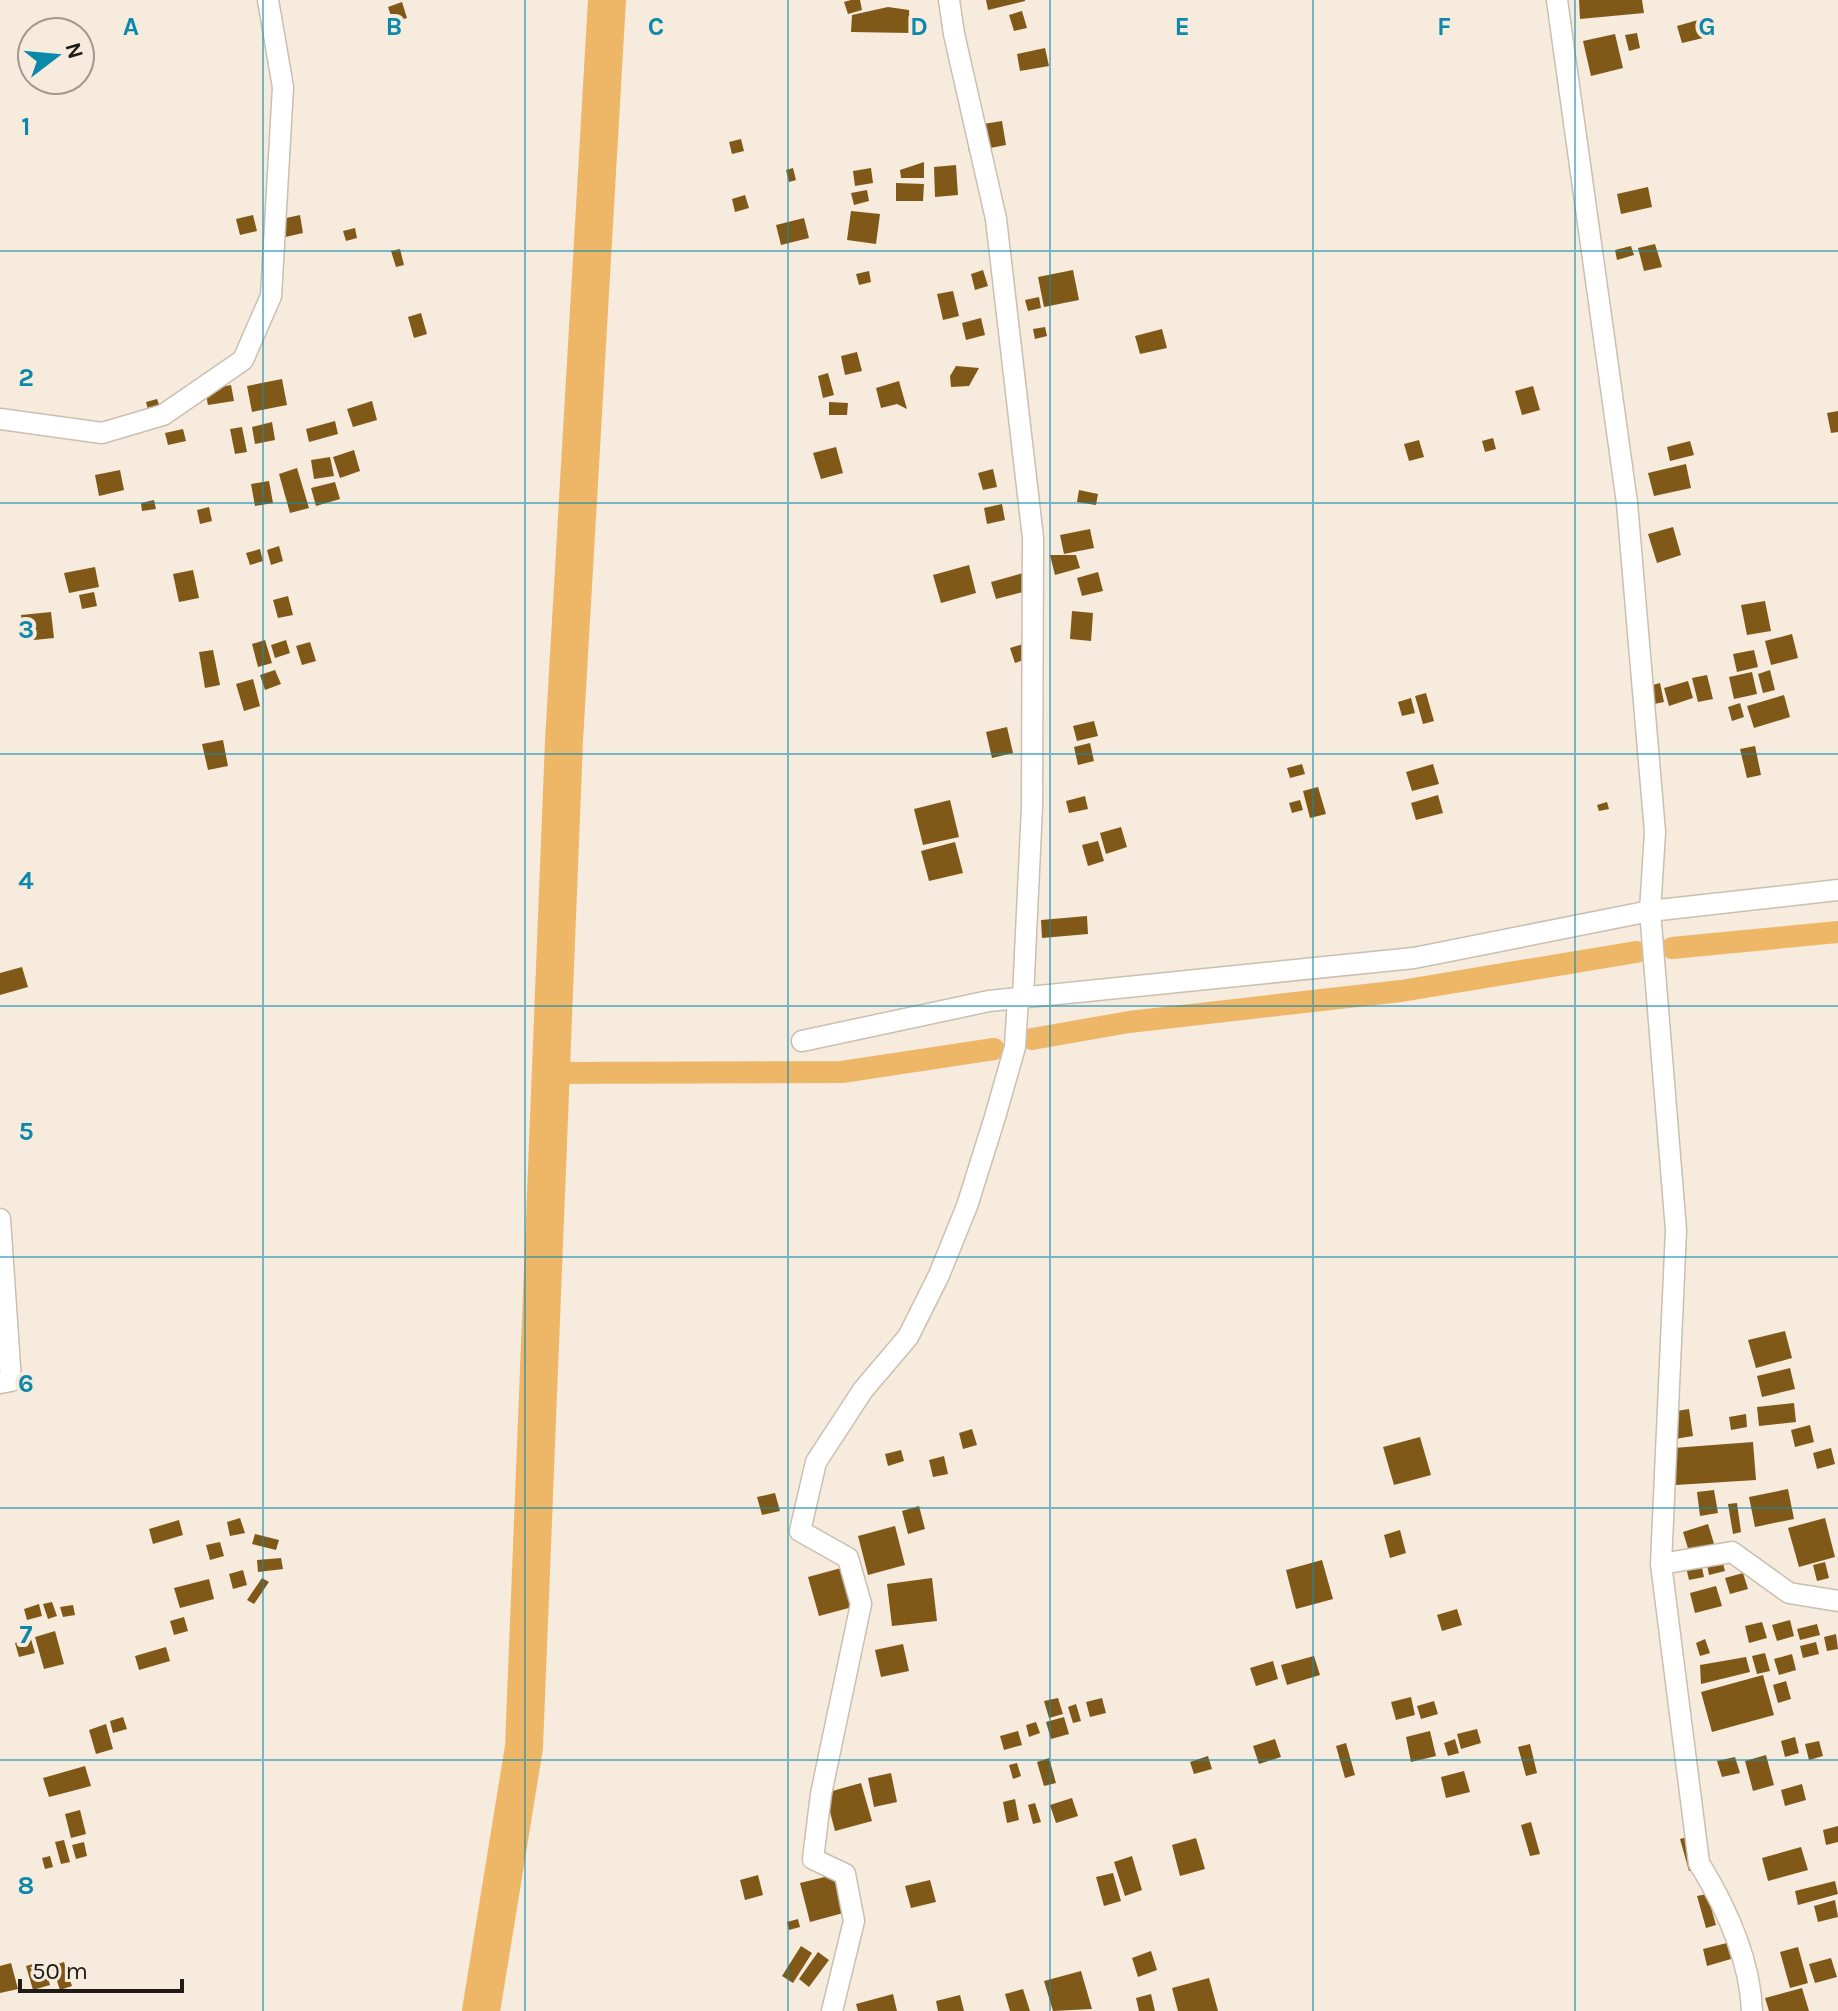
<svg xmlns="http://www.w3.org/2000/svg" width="1838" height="2011" font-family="Karla,sans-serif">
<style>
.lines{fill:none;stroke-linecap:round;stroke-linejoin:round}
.canal{stroke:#eeb768;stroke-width:22}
.river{stroke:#eeb768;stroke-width:38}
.building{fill:#805919}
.minor-casing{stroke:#cabfb1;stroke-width:23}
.minor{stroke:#fff;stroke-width:20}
.grid{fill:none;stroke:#0c88ab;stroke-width:2;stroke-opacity:0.55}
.grid-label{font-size:26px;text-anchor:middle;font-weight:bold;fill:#0c88ab;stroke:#f6ebdd;stroke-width:8;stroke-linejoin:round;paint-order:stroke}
</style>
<rect width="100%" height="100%" fill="#f6ebdd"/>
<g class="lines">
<path class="canal" d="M1672,948l166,-16
M1032,1039l97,-17 272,-31 235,-39
M550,1073l292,-1 152,-23"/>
<path class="river" d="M481,2011l43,-264 40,-1006 43,-741"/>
</g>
<path class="building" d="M851,0h9l2,10 -14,4 -4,-12z
M986,0h39v1l-37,9z
M1579,0h63l2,13 -64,6z
M402,2l5,16 -14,4 -5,-15z
M888,7l21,3 1,23 -59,-1 1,-17z
M1022,11l5,17 -13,3 -5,-16z
M1698,20l5,18 -21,5 -5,-17z
M1637,33l3,15 -11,3 -4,-16z
M1615,34l8,34 -32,8 -8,-35z
M1045,48l4,18 -29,5 -3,-17z
M1002,121l4,24 -37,7 -4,-25z
M741,139l3,12 -12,3 -3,-12z
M924,162v16h-23l-1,-8z
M956,165l2,30 -23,2 -1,-30z
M793,168l3,12 -7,2 -3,-12z
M871,168l2,15 -18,3 -2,-15z
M896,183l28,1 -1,17h-27z
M1648,187l4,20 -31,7 -4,-20z
M867,190l2,11 -15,4 -3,-12z
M745,195l4,13 -14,4 -3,-13z
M851,211l29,3 -4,30 -29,-4z
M253,215l4,16 -17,4 -4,-16z
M300,215l3,18 -22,5 -4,-18z
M804,218l5,20 -28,7 -5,-20z
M355,228l2,10 -11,3 -3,-10z
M1655,244l7,23 -18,4 -6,-23z
M1631,246l3,9 -17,5 -2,-10z
M400,249l4,16 -8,2 -5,-16z
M983,270l5,16 -13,4 -4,-16z
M1073,270l6,30 -35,7 -6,-30z
M869,271l2,11 -12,3 -3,-11z
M953,291l6,25 -16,4 -6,-26z
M1039,297l2,11 -13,3 -3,-11z
M421,313l6,21 -13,4 -6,-21z
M981,318l4,17 -19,5 -4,-17z
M1045,327l2,9 -12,3 -2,-10z
M1162,329l5,19 -27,6 -5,-18z
M857,352l5,19 -17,4 -4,-19z
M956,366l23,2 -10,18 -18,1 -1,-11z
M828,373l6,22 -11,3 -5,-22z
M282,379l5,26 -35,7 -5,-26z
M899,381l8,28 -10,-5 -16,4 -5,-20z
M231,385l3,16 -26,4 -3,-15z
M1533,386l7,24 -18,5 -7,-24z
M157,399l3,8 -12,3 -2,-8z
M372,401l5,19 -24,7 -6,-18z
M829,402l19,1 -1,12h-18z
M1838,411v21l-7,1 -4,-20z
M335,421l3,13 -29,8 -3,-13z
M272,422l3,18 -20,4 -3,-17z
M242,427l5,25 -12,2 -5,-25z
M183,429l3,12 -18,4 -3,-12z
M1493,438l3,11 -11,3 -3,-11z
M1419,440l5,17 -15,4 -5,-17z
M1690,441l4,14 -24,6 -3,-14z
M836,447l7,26 -22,6 -8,-26z
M354,450l6,21 -20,7 -7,-21z
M330,457l4,19 -20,3 -3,-19z
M1686,464l5,24 -37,8 -6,-23z
M297,468l12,40 -19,5 -11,-39z
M993,469l4,18 -14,3 -5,-17z
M120,470l4,20 -25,6 -4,-21z
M269,481l4,22 -18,3 -4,-22z
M335,482l5,17 -24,7 -5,-18z
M1079,490l19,4 -2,11 -19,-3z
M154,500l2,9 -14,2 -1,-8z
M1002,504l3,16 -18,4 -3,-16z
M209,507l3,14 -12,3 -3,-14z
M1673,527l8,28 -24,8 -9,-29z
M1090,529l4,19 -30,6 -4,-19z
M279,546l4,15 -12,4 -4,-15z
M260,549l3,12 -13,4 -4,-12z
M1050,555h26l4,13 -25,7z
M969,565l7,28 -35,10 -8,-28z
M95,567l4,20 -30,6 -5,-20z
M193,570l6,28 -20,4 -6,-28z
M1098,572l5,19 -21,5 -5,-18z
M1023,573l4,18 -31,8 -5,-17z
M94,592l3,14 -15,3 -3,-14z
M288,596l5,19 -15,3 -5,-18z
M1765,601l6,30 -24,4 -6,-30z
M1072,611l21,2 -2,28 -21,-2z
M51,612l3,26 -30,3 -3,-26z
M1792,634l6,24 -27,7 -6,-24z
M265,640l7,23 -14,4 -6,-23z
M286,640l4,13 -15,5 -4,-13z
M310,642l6,19 -14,4 -6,-19z
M1023,644l6,14 -14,5 -5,-15z
M213,650l7,35 -15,3 -6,-36z
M1754,650l4,17 -21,5 -4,-18z
M275,670l6,14 -16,6 -5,-15z
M1770,670l5,20 -12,3 -5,-19z
M1752,672l5,22 -23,5 -5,-22z
M1707,675l6,24 -15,3 -6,-24z
M253,679l7,27 -16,5 -8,-27z
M1688,681l5,17 -24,8 -5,-18z
M1660,683l4,19 -10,2 -5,-18z
M1426,693l8,28 -11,3 -8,-28z
M1784,695l6,22 -36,11 -7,-22z
M1411,698l4,15 -13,3 -4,-14z
M1740,703l4,14 -12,4 -4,-14z
M1094,721l4,15 -21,5 -4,-15z
M1007,727l6,26 -21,5 -6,-26z
M223,740l5,26 -20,4 -6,-26z
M1090,743l4,18 -16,4 -4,-18z
M1755,746l6,29 -14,3 -7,-29z
M1302,764l3,10 -15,4 -3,-10z
M1433,764l6,20 -27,7 -6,-19z
M1318,787l8,27 -16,4 -7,-27z
M1438,795l5,18 -27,7 -5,-17z
M1085,796l3,13 -19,4 -3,-12z
M950,800l9,37 -36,8 -9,-36z
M1300,800l3,10 -11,3 -3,-10z
M1607,802l2,7 -10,2 -2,-6z
M1121,827l6,20 -21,7 -6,-21z
M1098,841l6,20 -16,5 -6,-21z
M955,842l8,31 -34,8 -8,-30z
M1087,916l1,18 -46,4 -1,-18z
M22,967l6,20 -28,8v-22z
M1785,1331l7,27 -36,10 -8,-28z
M1790,1368l5,21 -33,8 -5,-21z
M1794,1403l2,19 -37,4 -2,-19z
M1689,1409l4,27 -18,3 -5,-27z
M1746,1414l1,13 -16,3 -2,-13z
M1810,1425l4,17 -19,5 -4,-17z
M972,1429l5,16 -14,4 -4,-16z
M1420,1437l11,38 -37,10 -11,-38z
M1753,1442l3,38 -80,5 -3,-37z
M1831,1448l4,16 -18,5 -4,-16z
M901,1450l3,11 -16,5 -3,-12z
M944,1456l4,18 -15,3 -4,-17z
M1788,1489l6,30 -39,8 -6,-30z
M1714,1490l4,23 -18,3 -3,-24z
M775,1493l5,18 -18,4 -5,-18z
M1737,1503l4,29 -8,2 -5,-30z
M919,1506l6,23 -17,5 -6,-23z
M240,1518l5,15 -15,3 -3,-14z
M1825,1518l10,39 -36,10 -11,-39z
M179,1520l4,15 -30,9 -4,-15z
M1708,1524l7,23 -25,8 -7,-23z
M895,1526l10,39 -37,10 -10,-39z
M1400,1530l6,23 -16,5 -6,-23z
M255,1534l24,6 -3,10 -24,-6z
M220,1542l4,14 -14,4 -4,-15z
M1721,1556l4,15 -16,4 -3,-15z
M281,1558l2,11 -25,3 -1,-12z
M1700,1559l4,18 -15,3 -4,-17z
M1322,1560l11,39 -37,10 -10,-39z
M1825,1562l4,16 -12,3 -4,-16z
M845,1567l11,39 -37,10 -11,-39z
M243,1570l4,15 -14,4 -4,-15z
M1743,1573l5,16 -18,5 -5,-16z
M262,1578l7,4 -15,22 -7,-4z
M932,1578l5,43 -45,5 -5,-42z
M209,1579l5,20 -34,9 -6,-20z
M1716,1586l6,20 -27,7 -5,-20z
M52,1602l5,14 -9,3 -5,-15z
M39,1604l3,12 -15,4 -3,-11z
M73,1605l2,10 -12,2 -3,-10z
M1457,1609l5,16 -20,6 -5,-16z
M184,1617l4,14 -14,4 -4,-14z
M1790,1620l4,16 -17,5 -5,-16z
M1762,1622l5,16 -18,5 -4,-17z
M1817,1624l3,11 -20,5 -3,-11z
M55,1631l9,33 -20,5 -9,-32z
M1836,1634l2,15 -11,2 -3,-14z
M31,1639l4,14 -16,4 -4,-14z
M1705,1639l5,14 -10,3 -4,-13z
M1816,1642l3,12 -16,4 -3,-12z
M903,1644l6,27 -28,6 -6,-27z
M166,1647l4,14 -31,9 -4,-14z
M1765,1653l5,18 -13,3 -5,-18z
M1792,1654l4,16 -17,5 -5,-16z
M1314,1656l6,19 -33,10 -6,-20z
M1746,1657l4,15 -49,12 -1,-19z
M1273,1661l5,18 -22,7 -6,-18z
M1763,1675l11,40 -62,17 -11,-40z
M1786,1681l5,18 -13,4 -5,-18z
M1411,1697l4,18 -19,5 -5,-18z
M1058,1698l5,16 -14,4 -5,-17z
M1102,1698l4,15 -16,4 -4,-15z
M1434,1701l4,13 -17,5 -4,-13z
M1076,1704l5,17 -8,2 -5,-16z
M123,1717l4,12 -14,4 -3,-12z
M1064,1717l5,17 -18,5 -5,-17z
M1036,1722l4,11 -11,4 -3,-12z
M106,1724l7,25 -17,5 -7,-24z
M1477,1729l4,14 -20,6 -4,-15z
M1018,1731l4,14 -18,5 -4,-14z
M1430,1731l6,25 -25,6 -5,-25z
M1795,1737l4,16 -14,4 -4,-16z
M1275,1739l6,18 -22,7 -6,-18z
M1455,1739l4,14 -11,3 -4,-13z
M1819,1741l4,15 -14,4 -4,-16z
M1346,1743l9,32 -10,3 -9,-32z
M1530,1744l7,29 -11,3 -8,-29z
M1766,1755l8,30 -21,6 -8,-30z
M1208,1756l4,13 -18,5 -4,-12z
M1735,1757l5,16 -18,4 -5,-16z
M1049,1758l7,25 -12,3 -7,-24z
M1017,1763l4,13 -8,3 -4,-14z
M85,1766l6,20 -42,11 -6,-19z
M1464,1771l6,21 -24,6 -5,-21z
M891,1773l6,29 -23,5 -6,-29z
M861,1783l11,38 -37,10 -10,-38z
M1802,1784l4,16 -21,6 -4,-16z
M1072,1798l6,18 -22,7 -6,-18z
M1015,1799l4,21 -12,3 -4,-21z
M1035,1803l6,19 -8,2 -5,-19z
M80,1810l6,24 -15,4 -6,-24z
M1531,1822l9,32 -10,2 -9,-31z
M1838,1826v16l-12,3 -3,-15z
M1690,1836l9,32 -10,3 -9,-32z
M1196,1838l9,31 -25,7 -8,-31z
M64,1840l6,22 -9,2 -6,-22z
M84,1842l3,14 -11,3 -4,-14z
M1801,1847l7,23 -40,11 -6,-23z
M50,1856l3,11 -8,2 -3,-11z
M1132,1856l10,34 -17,6 -11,-34z
M1113,1873l8,28 -17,5 -8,-29z
M837,1874l10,38 -37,10 -10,-39z
M758,1875l5,20 -18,5 -5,-20z
M930,1880l6,22 -25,6 -6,-22z
M1835,1881l3,13 -40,11 -3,-14z
M1707,1894l9,31 -10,3 -9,-32z
M1835,1900l3,17 -20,5 -4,-16z
M798,1919l2,8 -11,3 -2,-8z
M1727,1943l4,16 -24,7 -4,-17z
M801,1946l11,7 -19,30 -11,-7z
M1798,1947l10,36 -18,5 -10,-36z
M1151,1951l6,19 -19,7 -6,-19z
M818,1952l11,8 -20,27 -10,-8z
M1831,1958l6,19 -22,6 -6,-19z
M43,1961l7,24 -17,5 -7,-24z
M64,1962l8,24 -12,4 -8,-24z
M11,1963l7,26 -18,4v-27z
M1081,1971l11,38 -39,2 -9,-30z
M1209,1978l9,33h-40l-6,-23z
M1802,1988l7,23h-40l-4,-13z
M1023,1989l7,22h-20l-5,-17z
M893,1994l4,17h-39l-2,-7z
M1151,1994l4,17h-16l-3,-13z
M960,1995l4,16h-26l-2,-10z"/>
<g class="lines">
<g class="minor-casing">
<path id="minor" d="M949,0l5,34 42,185 37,319 -1,269 -9,190
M1557,0l70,503 28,329 -5,79 26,319 -15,334 38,299c27,44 51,96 53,148
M0,419l102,14 61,-18 80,-55 28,-64 12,-209 -15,-87
M802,1041l187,-40 425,-43 236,-47 188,-21
M0,1219l11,162 -11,2
M1661,1564l71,-12 57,41 49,8
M832,2011l22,-90 -9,-47 -32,-15 8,-65 40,-190 -13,-46 -48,-27 16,-69 47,-72 45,-53 31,-62 28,-69 28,-89 20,-70 3,-49"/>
</g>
<use href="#minor" class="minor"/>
</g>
<path class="grid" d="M263,0v2011M525,0v2011M788,0v2011M1050,0v2011M1313,0v2011M1575,0v2011M0,251h1838M0,503h1838M0,754h1838M0,1006h1838M0,1257h1838M0,1508h1838M0,1760h1838"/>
<g class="grid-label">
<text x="131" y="35">A</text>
<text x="394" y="35">B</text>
<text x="656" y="35">C</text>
<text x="919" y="35">D</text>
<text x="1182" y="35">E</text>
<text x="1444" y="35">F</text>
<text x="1707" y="35">G</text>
<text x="26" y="135">1</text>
<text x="26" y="386">2</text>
<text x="26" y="638">3</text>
<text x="26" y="889">4</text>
<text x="26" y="1140">5</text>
<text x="26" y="1392">6</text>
<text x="26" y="1643">7</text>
<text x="26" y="1894">8</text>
</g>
<g transform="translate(56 56) rotate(74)"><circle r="38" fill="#f6ebdd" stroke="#a0988d" stroke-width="2"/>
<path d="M0-6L14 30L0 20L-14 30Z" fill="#0c88ab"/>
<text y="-12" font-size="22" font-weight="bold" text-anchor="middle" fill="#1f1b16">N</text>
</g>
<path d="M20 1979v12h162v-12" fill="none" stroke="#1f1b16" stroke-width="4"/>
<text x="32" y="1979" font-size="24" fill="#1f1b16" stroke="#f6ebdd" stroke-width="6" paint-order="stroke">50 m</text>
</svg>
